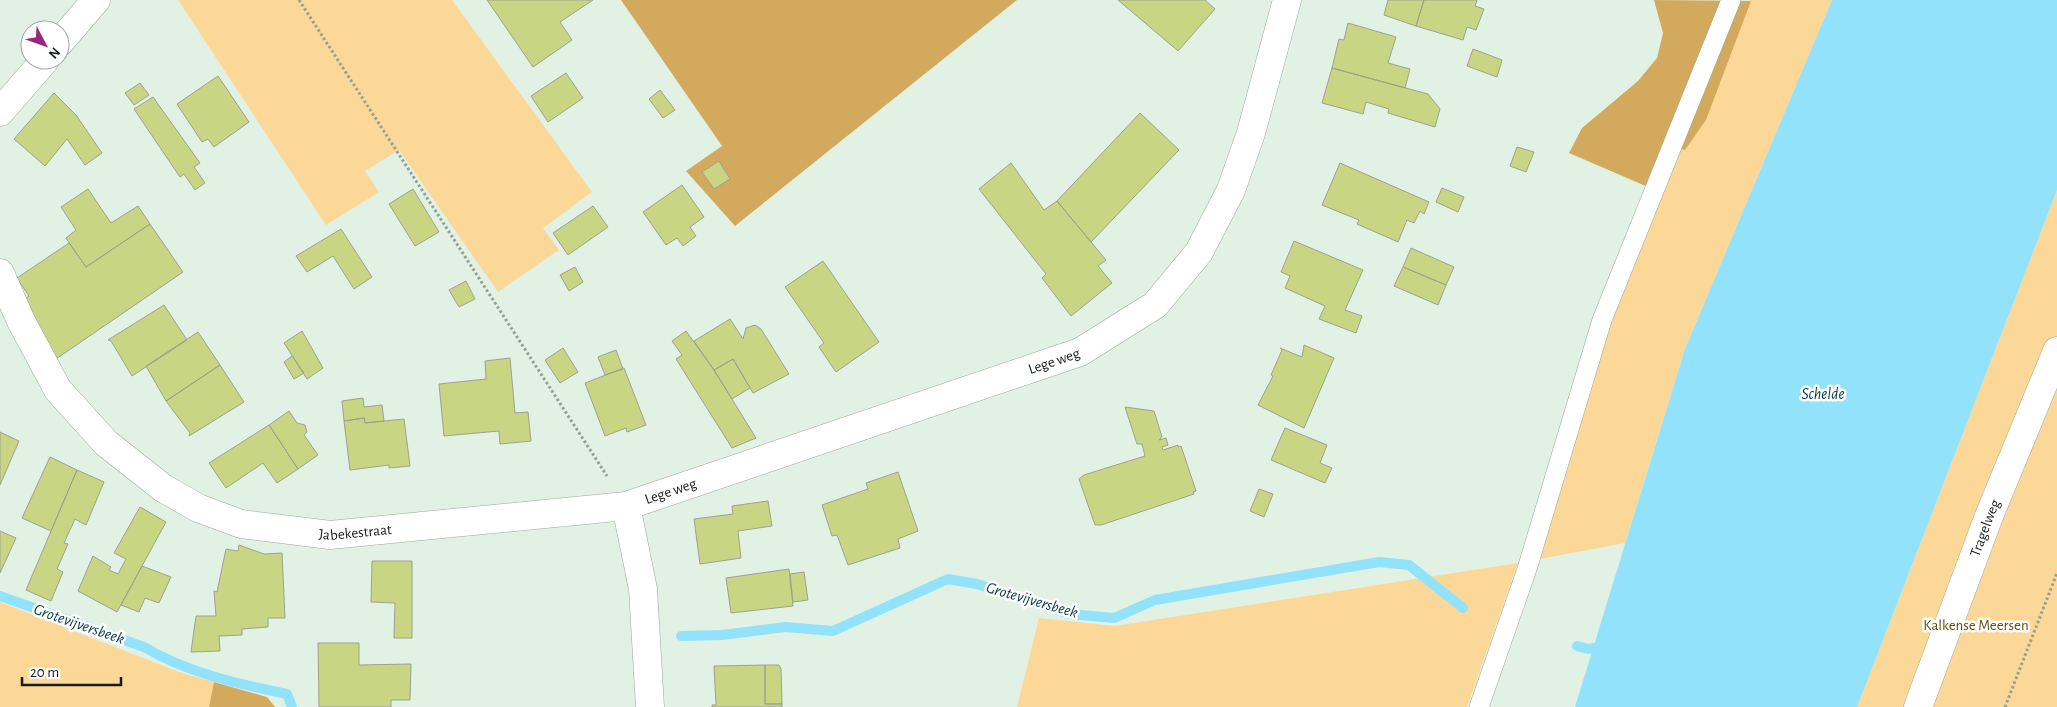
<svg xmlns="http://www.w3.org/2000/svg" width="2057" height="707" font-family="'Alegreya Sans',sans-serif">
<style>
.green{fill:#fcd898}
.forest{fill:#d3aa5d}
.water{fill:#93e2fc}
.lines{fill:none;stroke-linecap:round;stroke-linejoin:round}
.stream{stroke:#93e2fc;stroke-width:10}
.building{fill:#c8d684;stroke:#9ea191}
.lane-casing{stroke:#99a89c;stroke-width:20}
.street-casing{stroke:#99a89c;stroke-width:29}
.secondary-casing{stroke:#99a89c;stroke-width:29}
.path{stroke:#94a096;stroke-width:3;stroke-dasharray:2.5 2.5;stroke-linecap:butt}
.lane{stroke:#fff;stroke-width:19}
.street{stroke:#fff;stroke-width:28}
.secondary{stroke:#fff;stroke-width:28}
.labels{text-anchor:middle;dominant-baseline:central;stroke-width:5;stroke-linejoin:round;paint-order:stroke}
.street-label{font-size:15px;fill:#161b17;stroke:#fff}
.park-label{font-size:15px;fill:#674b0e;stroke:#fff}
.water-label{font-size:16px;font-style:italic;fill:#053846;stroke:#fff}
</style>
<rect width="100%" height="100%" fill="#e1f1e4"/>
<path class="green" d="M178,0h274l140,192 -49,36 16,22 -61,42 -99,-142 -34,21 14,21 -53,33z
M1748,0h84l-147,349 -60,194 -107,20 -51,144h-450l22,-89 76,8 403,-63 144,-419 89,-143z
M2057,190v517h-200z
M0,602l179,70 35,10 -5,25h-209z"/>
<path class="forest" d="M621,0h396l-282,226 -49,-55 36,-25z
M1654,0l97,1 -45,119 -21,30 -23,-6 -14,43 -79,-34 13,-25 56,-47 19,-23 6,-25z
M214,682l53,15 8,10h-66z"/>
<path class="water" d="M1832,0h225v190l-200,517h-282l110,-358z"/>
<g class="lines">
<path class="stream" d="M0,596l144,51c44,26 94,37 143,47l5,13
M681,636l41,-1 63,-8 48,4 115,-52 29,5 93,30 44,4 41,-18 224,-38 30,3 54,43
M1577,646l11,3 17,-3"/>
</g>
<path class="building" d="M487,0h106l-33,22 12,18 -39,27z
M1118,0h87l10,9 -37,42z
M1388,0h36l-8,26 -32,-11z
M1424,0h53l-2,6 9,3 -8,21 -9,-3 -4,13 -47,-14z
M1348,23l48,14 -8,26 22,6 -5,19 -73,-20 7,-29 5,1z
M1473,49l29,11 -5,17 -30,-11z
M1332,68l96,26 12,15 -5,18 -47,-14 1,-4 -23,-7 -3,12 -41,-11z
M566,73l17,25 -35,24 -17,-26z
M218,76l31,46 -35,25 -6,-8 -6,3 -25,-38z
M140,83l9,12 -15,10 -9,-12z
M660,90l15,20 -12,8 -14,-19z
M54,93l22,22 26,38 -17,12 -18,-26 -22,27 -31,-27z
M153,97l47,66 -6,4 11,16 -10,7 -11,-16 -4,3 -46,-68z
M1140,113l39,37 -88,92 -34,-41z
M1517,147l17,5 -8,20 -16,-6z
M719,161l11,18 -16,10 -12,-17z
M1011,163l33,47 13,-9 49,59 -8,6 14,17 -41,33 -29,-38 4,-4 -67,-85z
M1340,163l89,39 -5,12 -4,-3 -6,12 -7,-3 -9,22 -41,-18 2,-4 -37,-15z
M682,185l22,32 -14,10 6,9 -13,10 -6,-8 -11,7 -23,-33z
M1442,188l22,9 -6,15 -22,-10z
M88,189l23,34 27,-17 12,18 -64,43 -20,-29 10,-8 -15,-23z
M413,189l26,43 -24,14 -26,-42z
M593,206l15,21 -40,28 -15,-22z
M150,224l33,48 -127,87 -31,-60 4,-3 -12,-18 52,-35 17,24z
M341,229l31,48 -18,12 -21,-33 -26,16 -11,-16z
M1294,241l69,29 -18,40 17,6 -6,17 -37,-14 6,-13 -40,-18 5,-12 -9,-4z
M1411,248l43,19 -8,18 -43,-18z
M823,261l56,81 -43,30 -17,-25 5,-4 -39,-56z
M575,267l8,15 -14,9 -9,-16z
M1403,267l43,18 -8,20 -44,-19z
M466,281l9,18 -16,8 -10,-17z
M164,305l23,35 -55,36 -21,-35 -3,-1z
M730,319l13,20 3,-11 9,-3 6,4 28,45 -36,19 -20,-34 -19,11 -20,-29z
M302,331l21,37 -16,11 -23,-36z
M686,331l28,39 42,68 -24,10 -56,-89 6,-4 -10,-14z
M198,332l22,33 -54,36 -20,-35z
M1304,345l30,13 -30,70 -46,-23 15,-29 -2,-1 11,-25 -2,-2 22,9z
M563,348l15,24 -18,11 -15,-23z
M616,350l7,19 -18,6 -7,-18z
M292,356l12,17 -10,6 -10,-17z
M510,358l5,55 13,-1 3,29 -31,3 -1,-13 -55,5 -5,-52 47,-5 -1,-18z
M733,359l17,29 -18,11 -18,-29z
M220,365l24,37 -55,34 1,-3 -24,-32z
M624,368l22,57 -19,7 -1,-4 -21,8 -20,-53z
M363,398l1,9 18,-2 2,16 -19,2 -1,-5 -20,3 -2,-20z
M1125,407l29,4 8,26 -3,3 7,-2 2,7 -6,2 1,3 15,-5v2l3,-1 15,45 -3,1 1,2 -93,31h-6l-16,-46 5,-4 61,-19 -3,-12h-5z
M289,411l8,12 8,2 2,7 -3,3 14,20 -20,14 -29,-44z
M364,418l1,5 39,-4 6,47 -21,2v-3l-39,5 -6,-49z
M269,425l29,44 -21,14 -14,-20 -37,25 -17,-25z
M1285,428l42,17 -7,18 12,5 -7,15 -54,-23z
M0,432l19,9 -19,44z
M50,457l27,13 -26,61 -29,-13z
M77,470l27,12 -18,43 -11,-6 -11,24 4,1 -11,25 6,3 -12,29 -25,-11z
M898,472l20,59 -20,8 2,9 -52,17 -11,-30 -5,1 -10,-31 46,-16 -2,-6z
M1259,489l14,5 -9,23 -14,-6z
M768,501l4,25 -34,5 3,27 -41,6 -6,-45 39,-5 -1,-8z
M140,507l26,15 -49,90 -39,-21 15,-35 18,11 -2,3 9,4 8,-15 -12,-6z
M0,531l16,7 -16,35z
M239,545l25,9 18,-1 3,65h-17v9l-26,2v6l-23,1 1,15 -29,1 5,-36h20l-2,-25 3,1 9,-43 12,2z
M372,561h40v77h-18l1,-35 -24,-1z
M142,566l29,11 -12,26 -14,-5 -6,14 -18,-7z
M789,569l4,37 -62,7 -5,-35z
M804,572l4,28 -15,2 -3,-28z
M318,643h41v22l52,-1 -1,36h-19v7h-72z
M765,665v39h17v3h-70v-2h4l-2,-39z
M765,665h14l2,4 1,35h-17z"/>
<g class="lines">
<g class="lane-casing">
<path id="lane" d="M1479,707l48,-138 75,-249 129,-320"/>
</g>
<g class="street-casing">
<g id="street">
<path id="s1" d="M0,273l21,48 37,69 48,53 57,45 35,20 43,16 89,11 296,-29 454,-154 75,-47 44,-53 32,-62 20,-57 36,-133"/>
<path d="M626,506l17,83 7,118"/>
<path id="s2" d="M1918,707l71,-191 68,-165"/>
</g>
</g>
<g class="secondary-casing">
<path id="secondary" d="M60,42l36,-42
M0,112l45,-52"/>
</g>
<path class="path" d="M299,0l308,476
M2005,707l52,-134"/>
<use href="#lane" class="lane"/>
<use href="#street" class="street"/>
<use href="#secondary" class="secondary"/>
</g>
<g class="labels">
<g class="street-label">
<text stroke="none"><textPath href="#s1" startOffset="1200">Lege weg</textPath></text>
<text stroke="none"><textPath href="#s1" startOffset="795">Lege weg</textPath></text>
<text stroke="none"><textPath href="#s2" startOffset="191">Tragelweg</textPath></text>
<text stroke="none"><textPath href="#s1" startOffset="476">Jabekestraat</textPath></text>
</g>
<g class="park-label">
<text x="1976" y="625">Kalkense Meersen</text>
</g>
<g class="water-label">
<text x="1823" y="394">Schelde</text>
<text transform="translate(1032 600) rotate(16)">Grotevijversbeek</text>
<text transform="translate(79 624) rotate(19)">Grotevijversbeek</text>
</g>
</g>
<g transform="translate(45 45) rotate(131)"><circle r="24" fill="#ffffff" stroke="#a2a4a2"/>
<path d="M0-4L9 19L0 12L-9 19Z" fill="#992582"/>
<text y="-8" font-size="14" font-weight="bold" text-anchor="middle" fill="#161b17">N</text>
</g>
<path d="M22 677v8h99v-8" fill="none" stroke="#161b17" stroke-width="2.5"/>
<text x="30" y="677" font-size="15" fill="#161b17" stroke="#ffffff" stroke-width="4" paint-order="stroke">20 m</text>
</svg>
